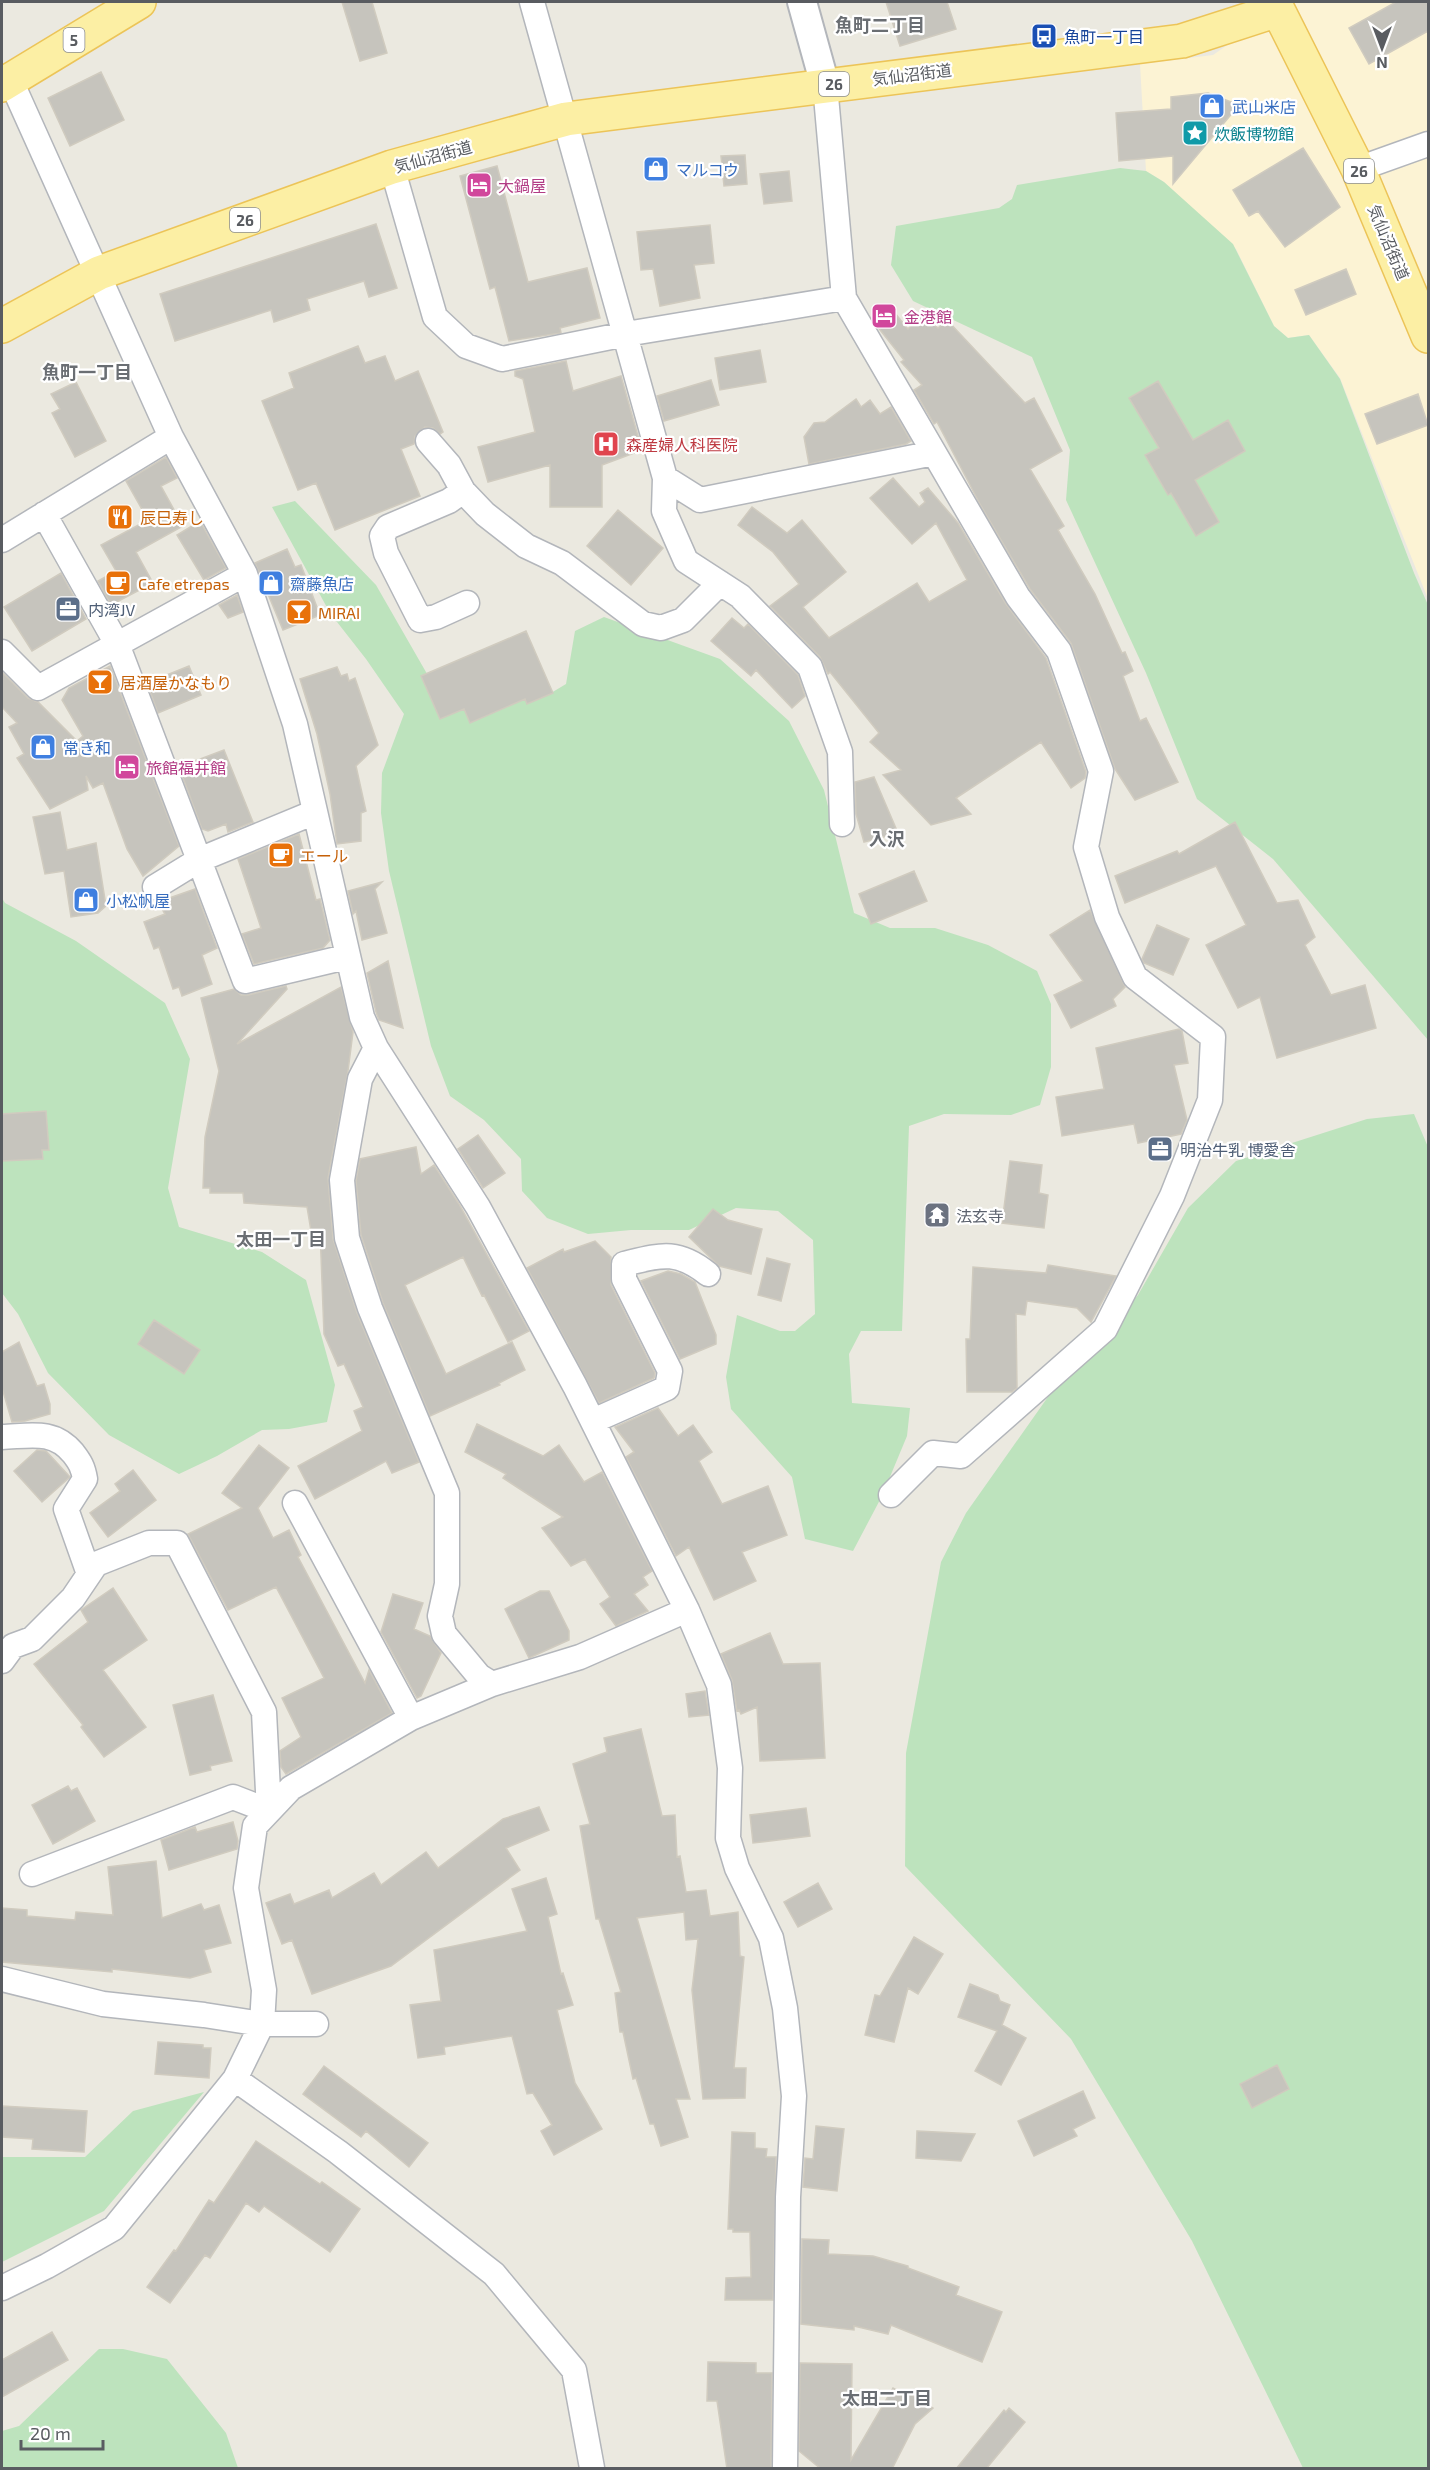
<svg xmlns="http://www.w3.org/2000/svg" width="1430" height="2470" font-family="'Exo 2','Noto Sans JP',sans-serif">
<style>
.commercial{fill:#fcf3d4}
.green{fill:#bde3bd}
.building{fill:#c6c4bd;stroke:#d0cbbf;stroke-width:1.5}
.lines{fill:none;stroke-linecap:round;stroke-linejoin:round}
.minor-casing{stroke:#b3b6bb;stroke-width:27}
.tertiary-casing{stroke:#b3b6bb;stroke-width:32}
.primary-casing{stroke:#ecc458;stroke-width:36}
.minor{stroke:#fff;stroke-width:24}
.tertiary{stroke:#fff;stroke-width:28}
.primary{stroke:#fcefa4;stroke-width:33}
.labels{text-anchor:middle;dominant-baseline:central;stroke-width:4.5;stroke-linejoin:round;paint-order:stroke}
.shield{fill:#fff;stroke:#8b8d90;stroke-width:1.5}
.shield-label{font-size:15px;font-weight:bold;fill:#595c61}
.transit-label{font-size:16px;fill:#164399;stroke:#fff;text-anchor:start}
.street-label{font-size:16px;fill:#595c61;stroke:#fff}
.shop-label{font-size:16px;fill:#366cbe;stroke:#fff;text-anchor:start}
.culture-label{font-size:16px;fill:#0d838f;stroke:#fff;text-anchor:start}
.hotel-label{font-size:16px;fill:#b23c85;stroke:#fff;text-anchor:start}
.health-label{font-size:16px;fill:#be3a42;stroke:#fff;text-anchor:start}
.food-label{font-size:16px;fill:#c56008;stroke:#fff;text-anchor:start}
.service-label{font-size:16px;fill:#4e5e75;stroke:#fff;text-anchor:start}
.worship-label{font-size:16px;fill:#5b616d;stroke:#fff;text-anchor:start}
.neighbourhood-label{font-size:18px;font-weight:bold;fill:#6a6e73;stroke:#fff}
</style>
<rect width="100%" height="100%" fill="#ebe9e0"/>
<path class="commercial" d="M1275,2h153v597l-88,-221 -31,-43 -21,3 -14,-12 -38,-77 -72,-67 -18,-11 -6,-107 73,-9 65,-45z"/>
<path class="green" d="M1120,168l26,3 18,11 69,62 41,82 14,12 21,-3 31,44 74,194 14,32v435l-155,-181 -76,-60 -51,-126 -80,-173 4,-50 -38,-93 -119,-56 -22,-36 5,-39 103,-18 13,-9 5,-14z
M295,501l81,84 58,101 47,22 65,-12 20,-12 9,-53 29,-14 116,42 69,62 35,69 30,123 36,15h45l53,17 49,26 14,33v63l-11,38 -29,10 -67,-1 -35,12 -7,205h-41l-12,23 3,49 58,5 -3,28 -25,60 -29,55 -48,-12 -13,-62 -61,-68 -5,-32 11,-62 43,16h15l20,-17 -2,-74 -35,-29 -42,-3 -47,22h-58l-43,4 -41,-16 -25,-27 -1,-32 -37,-39 -34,-24 -19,-50 -42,-175 -8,-58 1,-40 22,-59 -38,-55 -36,-46 -58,-106z
M2,898l3,5 71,38 89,62 25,56 -22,129 11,39 83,25 44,28 29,105 -8,37 -38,7 -27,1 -45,26 -38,18 -70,-39 -61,-62 -30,-59 -16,-21z
M1414,1114l14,33v1321h-125l-111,-227 -121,-202 -166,-173 1,-113 35,-191 25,-49 84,-119 88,-99 50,-87 48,-47 131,-42z
M204,2092l-100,119 -102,51v-105h83l48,-46z
M99,2349h24l44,10 59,74 12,35h-236v-37l17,-5z"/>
<path class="building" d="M342,2h30l15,51 -27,8z
M886,2h61l9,27 -56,17z
M1396,2h32v29l-59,33 -20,-36z
M101,72l23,48 -54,26 -22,-48z
M1208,93l31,12 -66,79v-28l-54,5 -3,-48 55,-4v-12z
M1303,148l37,59 -55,40 -27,-36 -9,5 -16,-26z
M745,155l2,29 -23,2 -3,-30z
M497,166l31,116 59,-14 13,50 -40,10 1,5 -52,8 -14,-54 -5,2 -30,-113z
M789,171l3,30 -28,3 -4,-30z
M376,224l21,64 -28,9 -5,-16 -57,18 3,11 -36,12 -3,-12 -96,31 -15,-47z
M710,225l4,38 -20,2 6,33 -40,8 -7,-37 -12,1 -4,-38z
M1346,269l10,25 -50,21 -11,-25z
M894,312l14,17 13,-15 17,14 9,-8 78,83 9,-5 28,53 -32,18 34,57 -6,4 37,64 27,59 3,-1 8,19 -10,5 17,45 6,-3 32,64 -43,18 -20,-31 -44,-126 -41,-54 -49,-83 -44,-84 -3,2 -20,-34 8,-5 -21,-23 3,-2 -27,-34z
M358,346l7,17 20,-7 10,25 23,-10 25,61 -3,2 -7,-6 -8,-1 -10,9 -1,8 -13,5 19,47 -85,34 -19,-47 -18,7 -36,-89 32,-13 -5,-15z
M760,350l6,32 -46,8 -5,-32z
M566,361l7,30 48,-15 21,74 -40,15v42h-52v-42l-62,17 -10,-35 57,-15 -12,-53 -8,-3v-5z
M711,380l8,25 -55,16 -7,-25z
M1158,381l35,59 35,-20 17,31 -50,29 24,42 -23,14 -25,-43 -3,2 -23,-40 14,-7 -30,-50z
M76,382l30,59 -31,16 -23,-44 8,-4 -9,-15z
M1418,394l10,31 -51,19 -12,-30z
M856,399l5,8 9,-7 10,14 11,-7 20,34 -5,3 -97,20 -5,-27 10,-14 11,-1z
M166,457l11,21 -16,8 22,40 -47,26 17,31 -42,22 -13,-24 18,-10 -15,-26 47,-25 -22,-39z
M893,478l26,29 6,-5 -5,-9 8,-5 30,35 48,81 40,54 40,114 -1,6 -14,10 -30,-46 -85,56 15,16 -40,11 -48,-50 18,-5 -31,-28 9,-9 -49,-61 -2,2 -8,-17 -50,-51 29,-22 -26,-32 -35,-27 14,-18 35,26 15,-13 44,52 -43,35 26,31 88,-55 12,19 38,-22 -31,-57 -24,21 -42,-46z
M618,510l45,38 -32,37 -44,-39z
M200,521l26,47 -22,12 -27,-45z
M287,549l8,18 6,-2 19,50 -37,15 -28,-67z
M61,573l25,46 -54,32 -28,-44z
M237,595l6,17 -15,6 -9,-13z
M732,618l12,10 4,-4 50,51 7,21 -13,12 -36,-38 -5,6 -40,-35z
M526,631l27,62 -26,11 -2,-5 -55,24 -6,-14 -24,10 -19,-43z
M110,666l69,180 -36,30 -16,-27 -24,-66 -10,5 -7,-12 2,14 -38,19 -33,-51 7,-4 -15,-27 8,-4 -15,-16v-35l26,26 10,4 39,39 6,-5 -21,-36 7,-12z
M189,666l12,29 -43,18 -11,-30z
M337,667l4,9 6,-2 2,7 6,-3 23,67 -22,21 10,45 -5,2v28l-24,3 -7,-50 -13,-60 -17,-55z
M224,750l29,72 -25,10 -2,-8 -18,7 -6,-2 -23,-62z
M874,777l24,56 -34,9 -8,-28 -1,-32z
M60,812l7,38 29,-7 10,63 -8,7 -27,4 -7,-46 -19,3 -12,-57z
M1235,822l42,81 21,-3 17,37 -10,8 26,50 34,-10 11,43 -99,30 -17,-61 -22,11 -32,-63 40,-20 -30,-59 -91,37 -10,-27 62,-25 2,3z
M299,834l17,66 4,-1 10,41 -7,8 -69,16 -12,-30 19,-6 -23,-69z
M914,871l13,30 -56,23 -12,-30z
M382,882l-7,7 12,44 -25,7 -6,-29 -3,3 -5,-23z
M195,889l22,59 -15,7 10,29 -30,12 -3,-9 -6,2 -14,-42 -5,2 -10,-27 21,-8 -7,-12z
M1090,910l35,77 -12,12 3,7 -45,22 -17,-33 29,-14 -33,-46z
M1157,925l32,14 -16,36 -29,-12 -2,-4z
M388,961l15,67 -24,-8 -3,-8 -9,-39z
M286,986l1,3 -50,55 104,-57 12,45 -5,39 -20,107 5,61 24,74 62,149 -27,11 -6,-12 -71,38 -17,-33 64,-35 -8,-20 9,-4 -19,-43 -6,2 -14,-32 -4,-104 -9,1 -4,-24 -63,-4 -1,-10h-33v-5h-7l2,-51 14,-66 -18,-73 33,-9 7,6h7z
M1179,1029l3,2 6,32 -14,2 13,55 -6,14 -43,9 -4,-19 -72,12 -6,-39 48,-8 -8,-41z
M46,1111l3,39h-7l1,9 -41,2v-47z
M478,1135l27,38 -22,15 -25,-39z
M416,1147l5,27 13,-9 25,39 70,127 -21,11 -24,-47 -2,1 -19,-39 -58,28 41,89 66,-32 13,28 -26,13 1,2 -70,31 -47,-113 -22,-68 -5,-54 4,-22z
M1010,1161l32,4 -3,28 9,2 -4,33 -42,-5z
M713,1209l15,11 34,9 -11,45 -32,-8 -30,-29z
M595,1241l16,16v28l44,88 -1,5 -55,25 -72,-135 36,-19 1,3z
M767,1258l23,6 -9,37 -23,-6z
M1048,1265l68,11 -25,46 -14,-14 -50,-7 -2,14 -9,-1 1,74 -5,4h-45l-1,-53h4l3,-72 73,6z
M668,1271l13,3 14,8 21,53v9l-36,15 -39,-78z
M154,1320l46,30 -16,24 -46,-30z
M19,1342l18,44 7,-2 6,20v10l-25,7 -13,1 -10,-34v-36z
M658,1408l20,28 15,-11 19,27 -13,9 23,43 46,-18 19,49 -45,17 14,29 -42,19 -25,-53 -13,9 -50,-99 8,-5 -19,-25z
M477,1424l66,32 16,-11 25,37 18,-10 50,99 -9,6 5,8 -14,9 14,17 -32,15 -16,-22 10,-7 -25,-38 -14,7 -29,-38 21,-11 -60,-39 3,-4 -41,-22z
M259,1445l30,23 -31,40 15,30 16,-8 12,25 -3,2 67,126 4,-13 23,43 -106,61 -5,-7 -1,-16 21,-14 -19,-39 42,-20 -48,-91 -48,23 -40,-76 54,-26 -20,-15z
M37,1450l9,1 24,26 -28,25 -28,-31z
M133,1470l23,30 -48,37 -18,-24 30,-22 -5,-7z
M113,1588l34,52 -44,30 43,57 -42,30 -23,-30 2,-2 -49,-61 54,-42 -7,-12z
M540,1591h9l20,40v9l-40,18 -24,-49z
M393,1594l30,9 -9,26 16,7 11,17 -20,43 -4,2 -36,-66z
M770,1633l13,31 37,-1 5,95 -65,3 -3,-54 -16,7 -2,-4 -2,1 -5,-31 -11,-26z
M705,1691l4,24 -20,2 -3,-23z
M213,1695l19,66 -22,5 1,4 -21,5 -17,-70z
M641,1729l21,87 13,-1 2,42 3,-1 6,36 20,-2 4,26 28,-4 2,44 4,1 -10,111h12l-1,30 -42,1 -11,-109 6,-51 -12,1 -2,-28 -47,6 53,181h-14l12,38 -27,9 -7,-22h-4l-14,-46 -3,1 -10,-47h-3l-5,-39 6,-1 -22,-73h-3l-16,-93 10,-2 -17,-60 34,-12 -3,-14z
M68,1786l3,5 6,-3 18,33 -42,23 -21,-39z
M539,1807l10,23 -43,18 14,22 -129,96 -79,28 -20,-54 -10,4 -16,-41 24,-9 4,10 35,-14 3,8 42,-25 7,12 45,-33 12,16 65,-49z
M806,1808l4,28 -57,7 -3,-28z
M233,1822l5,19 -1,8 -68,21 -8,-30 34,-13 2,5z
M156,1861l6,57 39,-14 3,6 15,-5 12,38 -27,7 7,22 -21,6 -78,-9v3l-110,-10v-54l25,2v6l48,4 1,-8 37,3 -5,-48z
M546,1878l11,36 -9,3 13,57 2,-1 10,32 -16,5 18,73 27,46 -48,26 -13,-24 11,-6 -19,-32 -6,1 -15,-58 -68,11 1,7 -27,4 -8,-53 31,-4 -7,-51 93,-19 -15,-42z
M818,1883l14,26 -34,18 -14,-25z
M914,1937l29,17 -25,40 -10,-6 -14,54 -29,-7 10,-40 5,1z
M970,1984l28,11 2,6 10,4 -8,20 24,13 -25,47 -26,-14 22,-40 -39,-14z
M158,2042l45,3v3h8l-2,30 -54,-4z
M1277,2065l12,24 -37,19 -12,-24z
M324,2066l104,77 -19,24 -43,-36 -5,6 -58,-43z
M1083,2091l12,27 -22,11 4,7 -43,20 -16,-35z
M2,2106l85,5 -3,41 -52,-3 1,-10 -31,-2z
M816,2126l28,3 -7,62 -34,-4 2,-29 8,1z
M917,2131l58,3 -14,27 -45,-3z
M732,2132l23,1v15l12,1 -1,8h10l-3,143h-48l1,-22 25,-1 -1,-45h-17v-3h-5z
M256,2141l64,43 2,-2 38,27 -30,43 -66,-46 -5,6 -13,-9 -36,55 -5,-3 -35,48 -23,-16 27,-37 2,1 33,-51 5,3z
M802,2239l27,1 -1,14 45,2 35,10v2l51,19 -3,8 46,17 -20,50 -91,-37 -3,9 -34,-8v4l-53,-6z
M52,2332l16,28 -66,37v-37z
M708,2362l48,1v10h16l-1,96h-44l-10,-68h-10z
M800,2363l52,1 -1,96 42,-72 12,7 2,-3 26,16 -18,16 -23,45h-71l-22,-18z
M1009,2408l16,14 -39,47h-30l48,-59 2,2z"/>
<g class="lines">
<g class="minor-casing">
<path id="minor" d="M532,2l133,476 -1,33 22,50 54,35 70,71 30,85 2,72
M10,79l161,358 74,137 50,150 67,293 14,31 102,159 97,179 112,224 32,75 11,83 -2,70 9,30 34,70 14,70 9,88 -6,101 -3,271
M825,85l19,213 174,299 41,54 42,120 -15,76 21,70 28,60 78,60 -3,63 -38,96 -67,133 -144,127 -28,-3 -42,42
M392,167l43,150 31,29 36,13 124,-25 218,-36
M1358,169l70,-25
M428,441l21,24 14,26 22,23 41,32 36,17 81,61 18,4 22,-8 37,-37
M665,478l35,22 234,-47
M463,491l-14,10 -61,26 -6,9 4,17 34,67 16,-3 31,-14
M44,514l73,130 128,337 101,-24
M2,540l169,-103
M2,652l36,36 207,-114
M155,887l44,-27 116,-48
M376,1048l-16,31 -18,101 5,58 23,70 77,185v91l-7,32 4,18 35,42 13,8
M593,1421l74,-33 3,-17 -46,-92v-15c37,-9 53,-15 84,10
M2,1437c28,-1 51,-8 71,16 7,9 10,14 12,26l-19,30 23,65
M295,1503l116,215
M2,1661l11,-15 19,-7 41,-41 23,-34 53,-21h28l87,169 5,99 -36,-14 -201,77
M2,1979l101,25 101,11 58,9h54
M235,2079l103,73 156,122 80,96 18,98
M2,2288l45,-22 67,-38 121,-149 27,-55 2,-34 -18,-102 9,-62 36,-38 120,-70 81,-34 88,-27 107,-47"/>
</g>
<g class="tertiary-casing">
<path id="tertiary" d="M802,2l23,83"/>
</g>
<g class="primary-casing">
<path id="primary" d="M1274,2l84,167 70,167
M2,85l137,-83
M2,326l97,-53 293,-106 174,-48 616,-78 96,-31"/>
</g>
<use href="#minor" class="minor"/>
<use href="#tertiary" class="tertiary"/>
<use href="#primary" class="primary"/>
</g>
<defs>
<g id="bus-square" transform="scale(1.35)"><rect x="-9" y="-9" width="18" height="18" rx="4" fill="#1a4fb4" stroke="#fff"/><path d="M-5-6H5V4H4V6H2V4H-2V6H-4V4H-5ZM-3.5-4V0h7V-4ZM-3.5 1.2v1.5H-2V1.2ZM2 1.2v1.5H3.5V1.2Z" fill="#fff"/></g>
<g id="shop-square" transform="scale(1.35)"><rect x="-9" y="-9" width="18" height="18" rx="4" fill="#3f7fe0" stroke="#fff"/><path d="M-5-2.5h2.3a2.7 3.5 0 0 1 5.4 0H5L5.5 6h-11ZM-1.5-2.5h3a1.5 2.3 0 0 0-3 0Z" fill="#fff"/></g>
<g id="sight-square" transform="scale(1.35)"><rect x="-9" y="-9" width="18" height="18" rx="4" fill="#0f9aa8" stroke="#fff"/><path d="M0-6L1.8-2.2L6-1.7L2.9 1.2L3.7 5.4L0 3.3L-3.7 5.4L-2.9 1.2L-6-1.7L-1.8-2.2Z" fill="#fff"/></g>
<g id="hotel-square" transform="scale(1.35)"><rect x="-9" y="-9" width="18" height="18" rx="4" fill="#d1479c" stroke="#fff"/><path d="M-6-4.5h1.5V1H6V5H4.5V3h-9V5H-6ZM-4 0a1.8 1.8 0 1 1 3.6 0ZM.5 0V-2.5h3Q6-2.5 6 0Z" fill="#fff"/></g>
<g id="hospital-square" transform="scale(1.35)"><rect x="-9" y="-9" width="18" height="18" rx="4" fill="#e0444e" stroke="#fff"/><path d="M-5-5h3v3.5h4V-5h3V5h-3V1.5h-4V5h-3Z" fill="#fff"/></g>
<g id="restaurant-square" transform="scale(1.35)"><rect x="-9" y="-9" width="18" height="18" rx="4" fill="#e8710a" stroke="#fff"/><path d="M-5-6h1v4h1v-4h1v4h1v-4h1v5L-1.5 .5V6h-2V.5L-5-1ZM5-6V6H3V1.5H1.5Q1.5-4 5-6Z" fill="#fff"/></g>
<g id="cafe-square" transform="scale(1.35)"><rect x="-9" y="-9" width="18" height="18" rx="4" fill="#e8710a" stroke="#fff"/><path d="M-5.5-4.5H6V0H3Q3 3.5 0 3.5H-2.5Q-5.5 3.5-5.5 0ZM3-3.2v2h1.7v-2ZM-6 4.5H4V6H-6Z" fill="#fff"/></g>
<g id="office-square" transform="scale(1.35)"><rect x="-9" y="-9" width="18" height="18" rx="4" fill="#5c6f8a" stroke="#fff"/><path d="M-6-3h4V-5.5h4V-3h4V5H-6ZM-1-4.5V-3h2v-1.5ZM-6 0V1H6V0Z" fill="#fff"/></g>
<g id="bar-square" transform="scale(1.35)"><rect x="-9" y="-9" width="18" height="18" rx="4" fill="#e8710a" stroke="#fff"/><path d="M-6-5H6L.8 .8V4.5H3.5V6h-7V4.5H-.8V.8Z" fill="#fff"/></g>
<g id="temple-square" transform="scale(1.35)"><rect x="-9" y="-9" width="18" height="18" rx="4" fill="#6b7280" stroke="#fff"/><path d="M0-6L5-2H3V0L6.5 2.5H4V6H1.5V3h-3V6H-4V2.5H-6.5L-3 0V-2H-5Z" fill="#fff"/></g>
</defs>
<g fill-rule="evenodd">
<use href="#bus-square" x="1044" y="36"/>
<use href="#shop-square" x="1212" y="106"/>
<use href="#sight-square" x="1195" y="133"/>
<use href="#shop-square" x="656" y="169"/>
<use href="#hotel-square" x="479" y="185"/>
<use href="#hotel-square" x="884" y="316"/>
<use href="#hospital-square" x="606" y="444"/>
<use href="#restaurant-square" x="120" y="517"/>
<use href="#cafe-square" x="118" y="583"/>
<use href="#shop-square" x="271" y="583"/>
<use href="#office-square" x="68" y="609"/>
<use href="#bar-square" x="299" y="612"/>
<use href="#bar-square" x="100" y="682"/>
<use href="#shop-square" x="43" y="747"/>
<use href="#hotel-square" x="127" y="767"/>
<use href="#cafe-square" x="281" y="855"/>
<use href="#shop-square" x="86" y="900"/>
<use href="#office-square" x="1160" y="1149"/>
<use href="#temple-square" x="937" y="1215"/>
</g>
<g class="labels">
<g class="shield">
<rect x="63.5" y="28" width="21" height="24" rx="4.5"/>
<rect x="819" y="72" width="30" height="24" rx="4.5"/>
<rect x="1344" y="159" width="30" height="24" rx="4.5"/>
<rect x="230" y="208" width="30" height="24" rx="4.5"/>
</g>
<g class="shield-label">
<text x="74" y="40">5</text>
<text x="834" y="84">26</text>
<text x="1359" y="171">26</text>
<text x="245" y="220">26</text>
</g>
<g class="transit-label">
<text x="1064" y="36">魚町一丁目</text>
</g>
<g class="street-label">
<text transform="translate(912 74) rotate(-7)">気仙沼街道</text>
<text transform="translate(433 156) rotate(-15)">気仙沼街道</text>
<text transform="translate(1389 242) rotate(67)">気仙沼街道</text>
</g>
<g class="shop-label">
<text x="1232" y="106">武山米店</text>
<text x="676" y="169">マルコウ</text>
<text x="290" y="583">齋藤魚店</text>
<text x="63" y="747">常き和</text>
<text x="106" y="900">小松帆屋</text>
</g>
<g class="culture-label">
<text x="1214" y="133">炊飯博物館</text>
</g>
<g class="hotel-label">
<text x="498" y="185">大鍋屋</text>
<text x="904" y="316">金港館</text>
<text x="146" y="767">旅館福井館</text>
</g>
<g class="health-label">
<text x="626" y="444">森産婦人科医院</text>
</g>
<g class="food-label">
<text x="140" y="517">辰巳寿し</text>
<text x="138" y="583">Cafe etrepas</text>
<text x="318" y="612">MIRAI</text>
<text x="120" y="682">居酒屋かなもり</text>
<text x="300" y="855">エール</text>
</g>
<g class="service-label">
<text x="88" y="609">内湾JV</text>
<text x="1180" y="1149">明治牛乳 博愛舎</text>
</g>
<g class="worship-label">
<text x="956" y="1215">法玄寺</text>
</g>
<g class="neighbourhood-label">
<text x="880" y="25">魚町二丁目</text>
<text x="87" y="372">魚町一丁目</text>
<text x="887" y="839">入沢</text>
<text x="281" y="1239">太田一丁目</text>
<text x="887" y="2398">太田二丁目</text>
</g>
</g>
<rect width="1430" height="2470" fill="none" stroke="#595c61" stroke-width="6"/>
<g transform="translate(1382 48) rotate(180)" stroke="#ffffff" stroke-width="4.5" paint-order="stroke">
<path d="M0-4.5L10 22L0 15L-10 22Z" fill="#595c61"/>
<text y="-9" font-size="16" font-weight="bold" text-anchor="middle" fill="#595c61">N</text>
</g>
<path d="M21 2440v9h82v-9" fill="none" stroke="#595c61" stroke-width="3"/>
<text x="30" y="2440" font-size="18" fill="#595c61" stroke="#ffffff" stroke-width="4.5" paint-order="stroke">20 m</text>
</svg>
